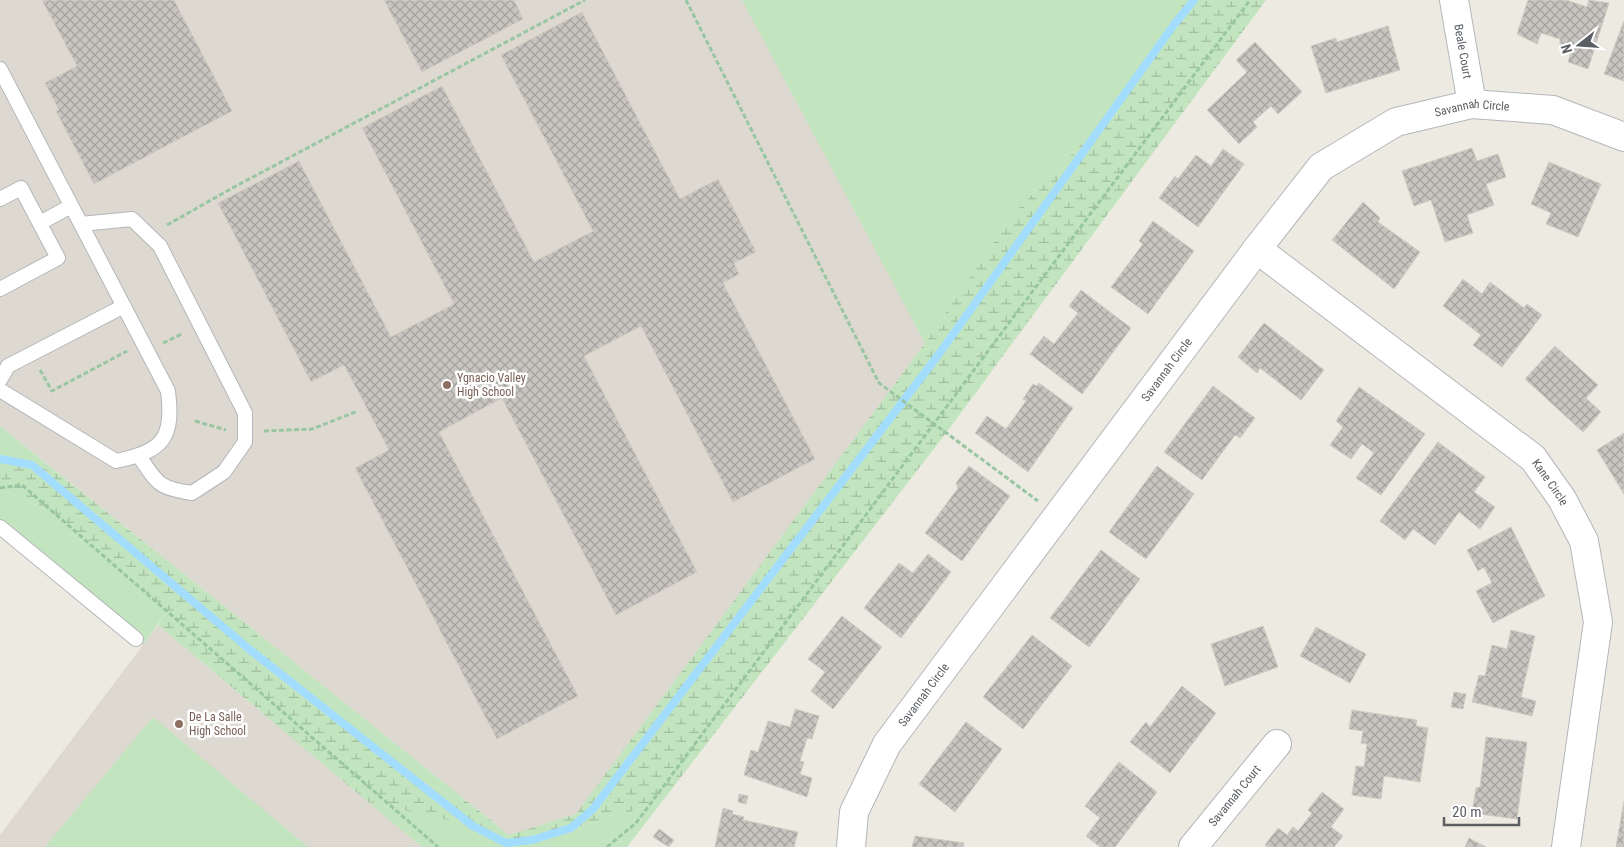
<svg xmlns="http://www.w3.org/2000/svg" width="1624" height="847" font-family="'Roboto Condensed',sans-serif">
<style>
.education{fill:#ddd9d0}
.grass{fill:#c2e5bf}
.wetland{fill:url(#wetland-marsh)}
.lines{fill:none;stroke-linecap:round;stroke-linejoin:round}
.stream{stroke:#a2ddfe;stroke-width:8}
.building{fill:url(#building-cross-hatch);stroke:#d2cbc1}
.lane-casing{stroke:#b3b6ba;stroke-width:16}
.street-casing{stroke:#b3b6ba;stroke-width:30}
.path{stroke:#98c6a2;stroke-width:3;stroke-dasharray:5 2.5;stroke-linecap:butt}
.lane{stroke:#fff;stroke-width:14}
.street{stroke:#fff;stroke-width:28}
.education-dot{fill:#8d6e63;stroke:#fff;stroke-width:2}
.labels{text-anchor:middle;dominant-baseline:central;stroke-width:5;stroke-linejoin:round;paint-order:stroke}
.street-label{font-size:12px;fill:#5b5f63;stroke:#fff}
.education-label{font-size:12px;fill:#785e54;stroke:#fff;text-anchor:start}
</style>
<defs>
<pattern id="wetland-marsh" width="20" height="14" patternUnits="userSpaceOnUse" patternTransform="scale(1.25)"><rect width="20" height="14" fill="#c2e5bf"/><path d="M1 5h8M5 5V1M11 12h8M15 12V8" fill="none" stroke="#a1bd9f"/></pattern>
<pattern id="building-cross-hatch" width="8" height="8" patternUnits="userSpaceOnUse" patternTransform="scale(1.25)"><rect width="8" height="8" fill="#c8c5c0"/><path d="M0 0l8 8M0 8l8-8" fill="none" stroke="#a5a3a0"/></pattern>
</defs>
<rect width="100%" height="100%" fill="#edeae2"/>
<path class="education" d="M0,0h1171l-157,213 -89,130 -348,471 -68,21 -509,-409z
M158,625l264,222h-422v-12z"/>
<path class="grass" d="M742,0h442l-11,26 -66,92 -93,95 -89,130z
M0,426l58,47 -26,-8 -32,-6z
M0,488l58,28 109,95 -24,34 -143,-118z
M254,630l214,172 -58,-25 -133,-106z
M153,717l155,130h-263z
M368,802l105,24 33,17 26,-3 129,-37 -34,44h-205z"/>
<path class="wetland" d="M1184,0h82l-320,433 -285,370 -129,37 -26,3 -33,-17 -105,-24 -210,-177 9,-14 -109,-95 -58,-28v-29l32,6 26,8 196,157 23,41 133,106 58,25 41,33 67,-21 349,-471 89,-130 93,-95 66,-92z"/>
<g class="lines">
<path class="stream" d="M0,459l32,6 217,184 224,177 33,17 26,-3 39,-12 22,-19 346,-455 234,-328 21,-26"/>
</g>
<path class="building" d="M42,0h132l58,111 -138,73 -38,-73 3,-1 -14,-27 32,-17z
M384,0h130l9,19 -101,53z
M1528,0h38l21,7 2,-7 20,3 -21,66 -20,-7 4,-13 -12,-4v-6l-19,-6 -4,11 -20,-10z
M582,12l98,187 38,-20 38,73 -22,11 5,11 -16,9 92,176 -82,43 -92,-176 -57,30 113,216 -81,43 -114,-217 -63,34 139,264 -81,43 -142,-271 34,-18 -45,-85 -33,17 -93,-179 81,-42 92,176 63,-33 -92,-176 80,-42 92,176 59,-31 -92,-176z
M1624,21v60l-20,-7z
M1388,26l12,44 -74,23 -15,-47 25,-8 1,4z
M1255,42l47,50 -24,22 -7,-8 -18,16 4,5 -18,17 -32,-34 40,-38 -11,-12z
M1472,148l5,13 21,-7 8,23 -20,7 8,21 -27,10 6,18 -28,9 -14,-42 -17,6 -12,-35z
M1223,149l21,15 -46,63 -39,-29 16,-22 3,3 18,-24 15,11z
M1549,162l52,22 -23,53 -32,-13 5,-11 -20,-9z
M1363,202l17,16 -2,4 42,30 -26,37 -62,-49z
M1153,221l41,30 -46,63 -37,-27 32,-43 -4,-3z
M1463,279l19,15 8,-12 34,26 3,-4 15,11 -40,52 -29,-22 8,-10 -38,-29z
M1081,290l50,38 -49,66 -52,-40 14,-18 10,8 24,-31 -9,-7z
M1264,323l60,47 -23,30 -41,-32 -3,5 -19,-16z
M1555,346l43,39 -12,13 15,14 -18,20 -58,-53z
M1039,383l34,25 -45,64 -53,-39 12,-17 19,13 20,-28 -3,-2 10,-15 4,2z
M1213,386l42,32 -15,20 -5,-3 -33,45 -38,-28z
M1359,387l66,47 -44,61 -25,-17 18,-25 -12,-9 -11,15 -21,-14 13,-18 -7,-6z
M1624,433v61l-27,-44z
M1438,442l47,35 -11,15 21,15 -15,22 -21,-17 -24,33 -22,-16 -8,11 -25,-19z
M969,466l41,30 -48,65 -37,-28 33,-45 -2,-5z
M1157,466l37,28 -48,65 -37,-27z
M1511,527l34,69 -52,27 -17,-32 16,-8 -8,-16 -6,4 -11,-21z
M1101,550l39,29 -51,68 -39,-29z
M928,554l23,18 -50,66 -37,-30 35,-45 14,10z
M842,616l40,31 -49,62 -22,-18 14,-19 -17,-13z
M1263,626l15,41 -53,19 -14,-42z
M1316,627l50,27 -16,29 -50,-27z
M1511,630l24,6 -14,61 15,4 -4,15 -60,-14 7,-27 6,1 7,-31 15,4z
M1032,635l40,31 -49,63 -40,-32z
M1182,686l34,27 -46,60 -40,-31 16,-20 4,5z
M1454,692l12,2 -3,15 -12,-2z
M795,709l24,7 -7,23 -5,-1 -7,23 4,1 -4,12 12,4 -5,19 -63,-22 7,-25 7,2 10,-31 22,6z
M1352,710l65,10 -1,6 12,2 -8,54 -36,-6 -3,23 -29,-4 4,-29 8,1 3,-23 -6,-1 2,-12 -14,-2z
M966,722l36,27 -47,63 -36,-28z
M1486,737l41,5 -10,77 -45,-6 4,-25 4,-1z
M1119,762l38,30 -42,55h-15l-14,-11 14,-18 -15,-12z
M1322,792l22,17 -13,18 12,9 -9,11h-66l-3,-2 13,-17 9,7 6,-8 5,4 14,-18 -4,-3z
M739,794l9,2 -2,8 -8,-2z
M1624,801v46h-8z
M723,808l10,3 -1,3 12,3 -1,3 55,12 -4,15h-79z
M659,829l15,11 -5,7 -16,-10z
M915,836l49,7 -1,4h-51z
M1469,838l17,9h-21z"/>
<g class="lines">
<g class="lane-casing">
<path id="lane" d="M0,69l168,322c6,48 -5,60 -52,70l-116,-71
M0,199l21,-11 37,70 -58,31
M40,223l31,-17
M81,224l51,-5 28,27 85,167v29l-21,30 -32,21c-34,-5 -34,-9 -53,-37
M0,380l8,-14 116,-60
M0,527l136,112"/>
</g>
<g class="street-casing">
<g id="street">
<path id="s1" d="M1454,0l18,104"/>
<path id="s2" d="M1257,249l276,209 29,41 22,42 14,81 -32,225"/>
<path id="s3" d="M851,847l3,-35 33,-68 370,-495 64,-82 75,-45 76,-18 81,6 71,27"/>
<path id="s4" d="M1193,847l84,-103"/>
</g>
</g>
<path class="path" d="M686,0l193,383 159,118
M167,225l69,-39 349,-186
M163,343l19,-9
M40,370l12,21 75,-40
M195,421l31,9
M264,431l48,-2 46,-18
M0,488l22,-3 416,362
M607,847l29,-24 614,-823"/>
<use href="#lane" class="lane"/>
<use href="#street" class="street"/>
</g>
<g class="education-dot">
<circle cx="447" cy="385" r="5"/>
<circle cx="179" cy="724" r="5"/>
</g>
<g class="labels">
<g class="street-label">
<text stroke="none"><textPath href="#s1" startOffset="52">Beale Court</textPath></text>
<text stroke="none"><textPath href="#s3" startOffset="998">Savannah Circle</textPath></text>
<text stroke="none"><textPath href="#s3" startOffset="578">Savannah Circle</textPath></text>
<text stroke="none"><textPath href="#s2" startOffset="376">Kane Circle</textPath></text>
<text stroke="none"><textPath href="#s3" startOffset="172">Savannah Circle</textPath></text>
<text stroke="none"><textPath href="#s4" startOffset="66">Savannah Court</textPath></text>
</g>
<g class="education-label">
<text x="457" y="378">Ygnacio Valley<tspan x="457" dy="14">High School</tspan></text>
<text x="189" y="717">De La Salle<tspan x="189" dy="14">High School</tspan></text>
</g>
</g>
<g transform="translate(1579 45) rotate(253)" stroke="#ffffff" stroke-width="4" paint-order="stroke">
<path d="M0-4L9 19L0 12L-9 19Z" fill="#5b5f63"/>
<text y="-8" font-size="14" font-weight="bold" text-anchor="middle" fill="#5b5f63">N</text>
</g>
<path d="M1444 817v8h75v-8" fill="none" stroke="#5b5f63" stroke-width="2.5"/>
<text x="1452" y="817" font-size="15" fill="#5b5f63" stroke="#ffffff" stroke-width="4" paint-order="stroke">20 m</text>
</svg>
